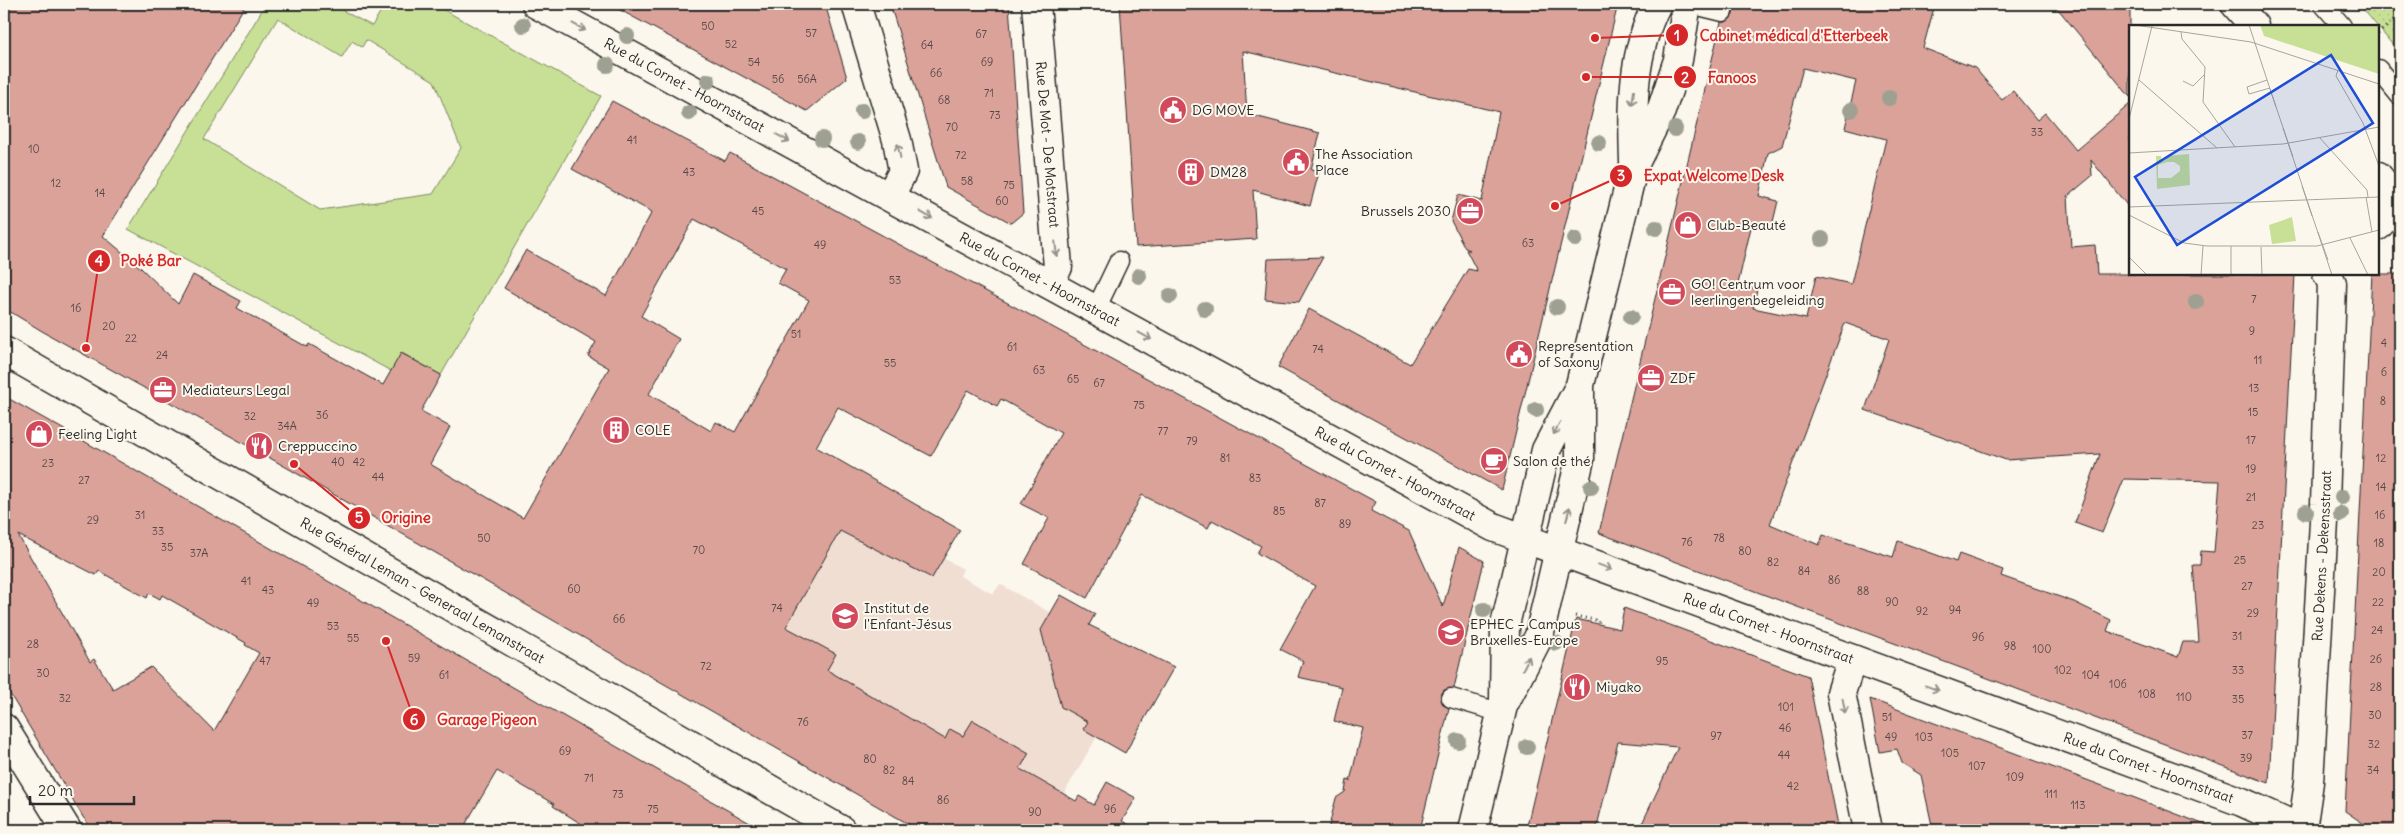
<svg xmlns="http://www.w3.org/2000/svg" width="2404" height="834" font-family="Delius,sans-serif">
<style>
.built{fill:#f1ded3}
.grass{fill:#c8e096;stroke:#7a8660;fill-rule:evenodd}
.park{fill:url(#park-dots);stroke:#7a8660}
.building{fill:#dba29a;stroke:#2b2b2b;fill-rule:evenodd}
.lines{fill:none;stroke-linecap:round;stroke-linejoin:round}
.lane-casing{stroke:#2b2b2b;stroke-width:21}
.street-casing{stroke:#2b2b2b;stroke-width:31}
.secondary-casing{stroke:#2b2b2b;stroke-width:31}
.path{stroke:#2b2b2b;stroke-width:3;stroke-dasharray:1 4;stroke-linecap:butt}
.lane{stroke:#fbf7ec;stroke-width:18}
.street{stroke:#fbf7ec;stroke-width:28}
.secondary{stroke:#fbf7ec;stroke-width:28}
.tree{fill:#9ea091}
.oneway{stroke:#93918c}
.labels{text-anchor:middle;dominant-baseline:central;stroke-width:4;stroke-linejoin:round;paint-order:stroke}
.number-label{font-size:11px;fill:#574947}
.street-label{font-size:14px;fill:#2b2b2b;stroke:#fbf7ec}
.poi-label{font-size:14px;fill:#2b2b2b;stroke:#fbf7ec;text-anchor:start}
.inset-road{fill:none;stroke:#a8a59f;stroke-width:1}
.view{fill:#1d4ed8;fill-opacity:0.15;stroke:#1d4ed8;stroke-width:2.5}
.inset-edge{fill:none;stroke:#2b2b2b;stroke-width:2.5}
.leader{fill:none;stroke:#d62828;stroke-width:2}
.callout-dot{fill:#d62828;stroke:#fbf7ec;stroke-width:2}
.mark-label{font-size:15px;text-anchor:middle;font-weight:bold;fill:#fff}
.callout-label{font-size:15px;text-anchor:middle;font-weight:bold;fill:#d62828;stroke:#fbf7ec;stroke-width:4;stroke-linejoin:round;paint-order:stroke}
</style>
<defs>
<pattern id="park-dots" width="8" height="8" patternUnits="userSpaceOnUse" patternTransform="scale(1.25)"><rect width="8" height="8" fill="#c8e096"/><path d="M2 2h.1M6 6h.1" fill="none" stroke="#acc081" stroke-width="1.8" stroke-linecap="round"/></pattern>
</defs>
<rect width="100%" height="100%" fill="#fbf7ec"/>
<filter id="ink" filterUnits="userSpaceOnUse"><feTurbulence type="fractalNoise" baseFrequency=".02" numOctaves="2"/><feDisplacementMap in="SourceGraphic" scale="10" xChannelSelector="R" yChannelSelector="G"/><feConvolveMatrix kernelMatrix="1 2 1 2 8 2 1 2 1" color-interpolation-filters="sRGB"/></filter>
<g filter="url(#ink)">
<path class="built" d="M813,513l109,33 41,23 -3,7 33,18 7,-10 51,29 37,12 57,28 -102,177h-124l-19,-11 44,-80 -57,-33 -45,80 -140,-80z"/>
<path class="grass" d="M266,4h64l42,22 13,-22h48l168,92 -160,279 -39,-22 -11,18 -263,-142zM278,18l64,39 10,-16 10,6 4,-7 68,41 27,67 -28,46 -113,16 -116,-71z"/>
<path class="park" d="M2359,4h41v50z"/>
<path class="building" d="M4,4h242l-143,232 38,32 37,36 15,-29 48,26 -4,7 70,39 2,-3 74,41 18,-32 40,22 -20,36 29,16 -20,37 93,54 86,-150 -21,-12 8,-14 -92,-54 22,-38 80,46 46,-84 -80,-43 40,-68 113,60 5,-8 646,349 -5,9 38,20 34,76 16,-60 25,14 -30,127 -10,2 -3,5 2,10 6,3 -29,122h-92l8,-32 9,-6 2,-12 3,1 13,-53 -29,-7 8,-34 -44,-10 5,-16 -23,-12 35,-63 -58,-33 4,-7 -49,-26 -4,8 -66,-33 -55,103 -63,-34 25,-46 -28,-14 40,-71 -60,-34 -4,7 -29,-16 -37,66 -93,-49 -22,40 144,83 -28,48 -92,-47 -54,96 50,27 -9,16 118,69 5,-10 13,7 10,-16 56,33 -9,16 56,32 3,-5 15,9 13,-23 29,16 -14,23 16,9h-219l-642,-368 -235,-131 -38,-23zM694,219l92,50 -8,14 31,17 -74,132 -19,-10 -5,9 -62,-37 30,-55 -38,-23z
M609,4h216l22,74 -40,33z
M890,4h119l14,209 -12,10 -65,-36z
M1120,4h498l-116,486 -224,-123 31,-58 101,55 58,-95 9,2 -11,-21h4l-5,-2 -14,-27 7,-26 24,6 17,-89 -256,-61 4,63 73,19 -9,37 8,2 -9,34 -57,-16 3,49 -120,8z
M1729,4h206l-12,44 52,20 27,32 11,-9 24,29 8,-7 31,37 54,-46v105l-39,-49 1,16 -24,20 3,51 24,-2 2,29h198l-26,509 -670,-250 122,-511h5l7,-7v-6zM1803,68l53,13 -11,47 41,11 -35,145 -35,-8 -10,43 -53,-11 4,-19 -19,-5 14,-61 20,3 6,-25 -19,-5 9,-43 14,-7zM1845,323l44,16 -24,71 141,50 94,-6 -25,69 27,10 22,-54 96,2 -6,71 -13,-1 -1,14h-7l6,77h-16l-5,15 -71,-26 4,-11 -37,-18 -73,-26 2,-6 -44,-16 -3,8 -58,-21 -5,16 -70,-22 -4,10 -49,-21z
M2054,4h76v93z
M1323,257l-24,45 -34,-3 3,-40z
M2372,274h28v556h-27l-28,-19z
M4,396l57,32 701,402h-171l-38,-24 1,-2 -57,-33 -35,59h-369l-10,-13 -79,-133zM18,535l78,40 3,-4 48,27 2,-5 11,6 2,-4 84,48 -1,2 14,8 -45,78 -63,-64 -38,22 -19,-30 -4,3z
M1061,595l34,19 -6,11 85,42 -49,86 -42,-24 5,-7 -27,-15 -20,-77z
M1624,608l184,68 31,154h-200l39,-83 -60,-5 -22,88h-70l50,-211 44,10z
M1870,699l265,99 78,30v2h-280l-12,-55 -19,-12 -5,-14 -17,3z"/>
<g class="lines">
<g class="lane-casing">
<path id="lane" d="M1690,4l33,8
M2323,4l19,22
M2378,69l22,27
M1096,309l23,-48
M1451,698l51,15"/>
</g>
<g class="street-casing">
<g id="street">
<path id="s1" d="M536,4l957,523 749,275 62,28"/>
<path d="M856,4l41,136 6,31 -13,25"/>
<path id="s2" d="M1036,4l22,263 -9,17"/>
<path d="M2378,226l22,-24"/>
<path id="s3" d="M4,351l837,479"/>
<path d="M1852,659l-11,34 27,137"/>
<path d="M4,728l63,102"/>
<path id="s4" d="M2302,830l7,-48 16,-278 7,-221 -5,-9"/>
</g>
</g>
<g class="secondary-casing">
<path id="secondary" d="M2235,4l19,22
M1634,161c-2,-53 -2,-109 23,-157
M2378,176l22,27
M1504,700l1,-75 41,-175 32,-61
M1473,830l30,-124 36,-70 41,-177v-74l54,-220 27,-54 17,-51 7,-44 -1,-12"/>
</g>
<path class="path" d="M2378,34l22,-20
M1575,616l24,5 -1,3"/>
<use href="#lane" class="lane"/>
<use href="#street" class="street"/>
<use href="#secondary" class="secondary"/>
</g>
<g class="tree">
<circle cx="523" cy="25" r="8"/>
<circle cx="627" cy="36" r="8"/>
<circle cx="607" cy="65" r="8"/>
<circle cx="708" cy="81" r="8"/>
<circle cx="1889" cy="98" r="8"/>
<circle cx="1851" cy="110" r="8"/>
<circle cx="862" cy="111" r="8"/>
<circle cx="689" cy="113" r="8"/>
<circle cx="1675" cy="129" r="8"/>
<circle cx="822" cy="139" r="8"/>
<circle cx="858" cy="142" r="8"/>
<circle cx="1599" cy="143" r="8"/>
<circle cx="1656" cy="228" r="8"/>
<circle cx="1575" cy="239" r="8"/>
<circle cx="1822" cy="239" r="8"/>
<circle cx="1139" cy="276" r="8"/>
<circle cx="1170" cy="296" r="8"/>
<circle cx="2196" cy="302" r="8"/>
<circle cx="1557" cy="307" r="8"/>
<circle cx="1205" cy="309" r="8"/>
<circle cx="1631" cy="317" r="8"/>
<circle cx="1536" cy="410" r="8"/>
<circle cx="1591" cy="487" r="8"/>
<circle cx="2342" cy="497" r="8"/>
<circle cx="2306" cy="512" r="8"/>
<circle cx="2341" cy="514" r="8"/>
<circle cx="1484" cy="610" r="8"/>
<circle cx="1556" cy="643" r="8"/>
<circle cx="1458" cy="741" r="8"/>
<circle cx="1527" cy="747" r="8"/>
</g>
<defs><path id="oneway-shaft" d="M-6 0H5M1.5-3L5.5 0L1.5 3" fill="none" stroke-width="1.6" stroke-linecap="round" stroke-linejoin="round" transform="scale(1.25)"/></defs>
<g class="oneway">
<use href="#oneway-shaft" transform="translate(579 27) rotate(28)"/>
<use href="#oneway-shaft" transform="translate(1633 98) rotate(98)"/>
<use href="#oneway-shaft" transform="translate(783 138) rotate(28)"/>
<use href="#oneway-shaft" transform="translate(899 151) rotate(-102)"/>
<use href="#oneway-shaft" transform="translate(926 215) rotate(29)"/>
<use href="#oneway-shaft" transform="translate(1056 249) rotate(84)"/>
<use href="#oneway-shaft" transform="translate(1145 336) rotate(29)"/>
<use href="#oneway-shaft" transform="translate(1557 428) rotate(118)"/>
<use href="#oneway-shaft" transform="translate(1568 514) rotate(-76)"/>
<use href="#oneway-shaft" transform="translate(1605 567) rotate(20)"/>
<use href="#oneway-shaft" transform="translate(1526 663) rotate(-63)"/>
<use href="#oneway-shaft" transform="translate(1932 688) rotate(20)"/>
<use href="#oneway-shaft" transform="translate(1844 706) rotate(79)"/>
</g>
</g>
<defs>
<g id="civic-disc" transform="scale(1.4375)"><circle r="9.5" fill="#d1495b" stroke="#fbf7ec"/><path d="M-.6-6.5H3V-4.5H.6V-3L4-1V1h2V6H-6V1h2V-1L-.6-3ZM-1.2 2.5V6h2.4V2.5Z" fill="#fff"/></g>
<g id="building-disc" transform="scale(1.4375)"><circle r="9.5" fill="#d1495b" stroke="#fbf7ec"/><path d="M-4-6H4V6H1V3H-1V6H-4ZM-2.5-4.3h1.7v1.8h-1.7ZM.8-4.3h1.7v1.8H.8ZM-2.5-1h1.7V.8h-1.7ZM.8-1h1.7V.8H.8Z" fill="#fff"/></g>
<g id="office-disc" transform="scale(1.4375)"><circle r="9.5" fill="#d1495b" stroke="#fbf7ec"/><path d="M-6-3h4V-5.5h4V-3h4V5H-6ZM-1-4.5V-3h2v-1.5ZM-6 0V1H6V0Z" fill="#fff"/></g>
<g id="shop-disc" transform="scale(1.4375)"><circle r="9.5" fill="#d1495b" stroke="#fbf7ec"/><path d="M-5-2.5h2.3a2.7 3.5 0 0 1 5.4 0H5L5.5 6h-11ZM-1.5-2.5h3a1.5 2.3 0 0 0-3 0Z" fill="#fff"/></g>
<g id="restaurant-disc" transform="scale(1.4375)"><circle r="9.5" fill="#d1495b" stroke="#fbf7ec"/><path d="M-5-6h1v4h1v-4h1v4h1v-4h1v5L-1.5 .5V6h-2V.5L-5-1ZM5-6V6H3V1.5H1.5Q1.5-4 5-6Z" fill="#fff"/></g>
<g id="cafe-disc" transform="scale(1.4375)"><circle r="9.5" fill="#d1495b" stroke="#fbf7ec"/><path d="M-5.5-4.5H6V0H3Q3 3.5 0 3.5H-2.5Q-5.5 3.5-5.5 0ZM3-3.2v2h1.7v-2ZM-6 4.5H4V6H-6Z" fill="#fff"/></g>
<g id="school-disc" transform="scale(1.4375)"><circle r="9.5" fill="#d1495b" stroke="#fbf7ec"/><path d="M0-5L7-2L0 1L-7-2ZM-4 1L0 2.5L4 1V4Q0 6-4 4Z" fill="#fff"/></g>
<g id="university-disc" transform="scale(1.4375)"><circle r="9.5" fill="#d1495b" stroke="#fbf7ec"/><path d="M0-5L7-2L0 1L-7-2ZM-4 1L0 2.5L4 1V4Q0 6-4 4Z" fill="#fff"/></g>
</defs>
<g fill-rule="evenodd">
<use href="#civic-disc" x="1173" y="110"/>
<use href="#civic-disc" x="1296" y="162"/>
<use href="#building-disc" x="1191" y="172"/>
<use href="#office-disc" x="1470" y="211"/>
<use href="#shop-disc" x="1688" y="225"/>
<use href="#office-disc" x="1672" y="292"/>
<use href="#civic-disc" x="1519" y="354"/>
<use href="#office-disc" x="1651" y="378"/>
<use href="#office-disc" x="163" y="390"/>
<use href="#building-disc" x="616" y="430"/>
<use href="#shop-disc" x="39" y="434"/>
<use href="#restaurant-disc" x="259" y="446"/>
<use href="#cafe-disc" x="1494" y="461"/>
<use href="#school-disc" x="845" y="616"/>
<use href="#university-disc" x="1451" y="632"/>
<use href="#restaurant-disc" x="1577" y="687"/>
</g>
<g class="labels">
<g class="number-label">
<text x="708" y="26">50</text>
<text x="811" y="33">57</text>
<text x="981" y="34">67</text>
<text x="731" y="44">52</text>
<text x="927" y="45">64</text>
<text x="754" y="62">54</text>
<text x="987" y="62">69</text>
<text x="936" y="73">66</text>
<text x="778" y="79">56</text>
<text x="807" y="79">56A</text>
<text x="989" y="93">71</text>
<text x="944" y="100">68</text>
<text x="995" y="115">73</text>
<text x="952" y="127">70</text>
<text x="2037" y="132">33</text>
<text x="632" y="140">41</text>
<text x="34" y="149">10</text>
<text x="961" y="155">72</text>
<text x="689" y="172">43</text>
<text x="967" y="181">58</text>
<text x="56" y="183">12</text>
<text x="1009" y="185">75</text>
<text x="100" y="193">14</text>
<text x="1002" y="201">60</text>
<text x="758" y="211">45</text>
<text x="1528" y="243">63</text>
<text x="820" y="245">49</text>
<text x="895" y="280">53</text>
<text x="2254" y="299">7</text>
<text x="76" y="308">16</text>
<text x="109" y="326">20</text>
<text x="2252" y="331">9</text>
<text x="796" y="334">51</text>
<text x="131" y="338">22</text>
<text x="2384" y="343">4</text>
<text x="1012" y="347">61</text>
<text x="1318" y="349">74</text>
<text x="162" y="355">24</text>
<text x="2258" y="360">11</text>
<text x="890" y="363">55</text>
<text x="1039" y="370">63</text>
<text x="2384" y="372">6</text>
<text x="1073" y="379">65</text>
<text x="1099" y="383">67</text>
<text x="2254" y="388">13</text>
<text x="2383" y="401">8</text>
<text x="1139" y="405">75</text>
<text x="2253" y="412">15</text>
<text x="322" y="415">36</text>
<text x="250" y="416">32</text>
<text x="287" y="426">34A</text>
<text x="1163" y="431">77</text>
<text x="2251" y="440">17</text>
<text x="1192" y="441">79</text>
<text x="1225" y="458">81</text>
<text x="2381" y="458">12</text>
<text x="338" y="462">40</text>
<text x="359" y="462">42</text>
<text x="48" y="463">23</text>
<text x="2251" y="469">19</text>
<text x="378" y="477">44</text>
<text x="1255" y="478">83</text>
<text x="84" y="480">27</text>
<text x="2381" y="487">14</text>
<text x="2251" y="497">21</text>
<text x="1320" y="503">87</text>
<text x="1279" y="511">85</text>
<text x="140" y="515">31</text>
<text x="2380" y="515">16</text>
<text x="93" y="520">29</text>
<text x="1345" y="524">89</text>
<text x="2258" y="525">23</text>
<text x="158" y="531">33</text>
<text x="484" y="538">50</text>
<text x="1719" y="538">78</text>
<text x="1687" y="542">76</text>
<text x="2379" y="543">18</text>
<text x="167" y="547">35</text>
<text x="699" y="550">70</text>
<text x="1745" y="551">80</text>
<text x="199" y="553">37A</text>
<text x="2240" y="560">25</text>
<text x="1773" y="562">82</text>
<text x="1804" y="571">84</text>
<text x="2379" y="572">20</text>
<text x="1834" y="580">86</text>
<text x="246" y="581">41</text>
<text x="2247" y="586">27</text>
<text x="574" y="589">60</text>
<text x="268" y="590">43</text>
<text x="1863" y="591">88</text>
<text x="1892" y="602">90</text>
<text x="2378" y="602">22</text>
<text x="313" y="603">49</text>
<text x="777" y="608">74</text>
<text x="1955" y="610">94</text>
<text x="1922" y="611">92</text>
<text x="2253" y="613">29</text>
<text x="619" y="619">66</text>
<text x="333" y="626">53</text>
<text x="2377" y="630">24</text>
<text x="2237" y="636">31</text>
<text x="1978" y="637">96</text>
<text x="353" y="638">55</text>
<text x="33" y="644">28</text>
<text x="2010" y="646">98</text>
<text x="2042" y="649">100</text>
<text x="414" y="658">59</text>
<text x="2376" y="659">26</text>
<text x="265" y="661">47</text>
<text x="1662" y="661">95</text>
<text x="706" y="666">72</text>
<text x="2063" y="670">102</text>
<text x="2238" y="670">33</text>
<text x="43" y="673">30</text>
<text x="444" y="675">61</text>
<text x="2091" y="675">104</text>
<text x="2118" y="684">106</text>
<text x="2376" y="687">28</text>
<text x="2147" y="694">108</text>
<text x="2184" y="697">110</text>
<text x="65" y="698">32</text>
<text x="2238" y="699">35</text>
<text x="1786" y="707">101</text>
<text x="2375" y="715">30</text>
<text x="1887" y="717">51</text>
<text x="803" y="722">76</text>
<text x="1785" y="728">46</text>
<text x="2247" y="735">37</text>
<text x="1716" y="736">97</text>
<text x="1891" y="737">49</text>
<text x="1924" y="737">103</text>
<text x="2374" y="744">32</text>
<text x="565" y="751">69</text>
<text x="1950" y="753">105</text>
<text x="1784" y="755">44</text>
<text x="2246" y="758">39</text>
<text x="870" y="759">80</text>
<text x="1977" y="766">107</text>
<text x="889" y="770">82</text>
<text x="2373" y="770">34</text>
<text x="2015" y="777">109</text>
<text x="589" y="778">71</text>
<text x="908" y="781">84</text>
<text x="1793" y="786">42</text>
<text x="618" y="794">73</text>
<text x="2051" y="794">111</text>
<text x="943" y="800">86</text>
<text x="2078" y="805">113</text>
<text x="653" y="809">75</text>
<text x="1110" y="809">96</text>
<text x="1035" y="812">90</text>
</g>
<g class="street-label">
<text stroke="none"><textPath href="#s1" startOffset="169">Rue du Cornet - Hoornstraat</textPath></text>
<text stroke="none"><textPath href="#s2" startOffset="141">Rue De Mot - De Motstraat</textPath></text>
<text stroke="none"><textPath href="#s1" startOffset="574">Rue du Cornet - Hoornstraat</textPath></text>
<text stroke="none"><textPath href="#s1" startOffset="979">Rue du Cornet - Hoornstraat</textPath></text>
<text stroke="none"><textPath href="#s4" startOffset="275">Rue Dekens - Dekensstraat</textPath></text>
<text stroke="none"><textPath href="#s3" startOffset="482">Rue Général Leman - Generaal Lemanstraat</textPath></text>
<text stroke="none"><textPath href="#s1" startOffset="1384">Rue du Cornet - Hoornstraat</textPath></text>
<text stroke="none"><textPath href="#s1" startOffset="1789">Rue du Cornet - Hoornstraat</textPath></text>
</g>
<g class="poi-label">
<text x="1192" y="110">DG MOVE</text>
<text x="1315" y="154">The Association<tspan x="1315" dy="16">Place</tspan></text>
<text x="1210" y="172">DM28</text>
<text x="1451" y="211" text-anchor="end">Brussels 2030</text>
<text x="1707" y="225">Club-Beauté</text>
<text x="1691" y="284">GO! Centrum voor<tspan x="1691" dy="16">leerlingenbegeleiding</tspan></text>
<text x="1538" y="346">Representation<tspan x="1538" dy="16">of Saxony</tspan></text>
<text x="1670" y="378">ZDF</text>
<text x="182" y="390">Mediateurs Legal</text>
<text x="635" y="430">COLE</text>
<text x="58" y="434">Feeling Light</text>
<text x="278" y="446">Creppuccino</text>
<text x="1513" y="461">Salon de thé</text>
<text x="864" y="608">Institut de<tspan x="864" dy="16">l'Enfant-Jésus</tspan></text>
<text x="1470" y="624">EPHEC – Campus<tspan x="1470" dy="16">Bruxelles-Europe</tspan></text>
<text x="1596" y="687">Miyako</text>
</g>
</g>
<g transform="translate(2129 25)">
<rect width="250" height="250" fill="#fbf7ec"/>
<path d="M60,129l1,31 -33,4 -1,-33h5l1,5 4,-1v-4zM38,137h7l6,4v5l-9,7h-13v-13z" fill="#c8e096" fill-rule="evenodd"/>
<path d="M131,0h119v49l-115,-38zM163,192l4,24 -24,3 -3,-19z" fill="#c8e096"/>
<path class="inset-road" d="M6,0l116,17 128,42M120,0l27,82M52,7l1,7 23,28 -2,35 32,45M209,45l-2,6 27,47 16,43M10,55l78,68M138,55l-20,7 2,7 21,-6M54,56l10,5 12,-12M141,64l23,68M0,94l23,-93M154,103l49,147M190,112l48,53 1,7M0,128l154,-9 96,-17M173,161l10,30M237,172l6,35M0,182l250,-10M0,190l55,28 23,3h110l62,-16M189,207l10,28M221,213l18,37M102,221v29M132,222l1,28M0,232l18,18M72,250l2,-29"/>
<path class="view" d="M202,30l42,68 -196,122 -42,-68z"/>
<rect width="250" height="250" class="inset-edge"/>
</g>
<path class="leader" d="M1595 38L1677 35M1586 77L1685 77M1555 206L1621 176M86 348L99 261M294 464L359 518M386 641L414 719"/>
<g class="callout-dot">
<circle cx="1595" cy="38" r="5"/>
<circle cx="1586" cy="77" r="5"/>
<circle cx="1555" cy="206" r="5"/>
<circle cx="86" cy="348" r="5"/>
<circle cx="294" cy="464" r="5"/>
<circle cx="386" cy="641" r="5"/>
<circle cx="1677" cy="35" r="12"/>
<circle cx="1685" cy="77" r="12"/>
<circle cx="1621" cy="176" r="12"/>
<circle cx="99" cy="261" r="12"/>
<circle cx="359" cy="518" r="12"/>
<circle cx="414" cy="719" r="12"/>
</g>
<g class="mark-label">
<text x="1677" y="41">1</text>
<text x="1685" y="83">2</text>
<text x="1621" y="181">3</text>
<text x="99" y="266">4</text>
<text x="359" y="523">5</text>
<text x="414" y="725">6</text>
</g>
<g class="callout-label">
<text x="1794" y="41">Cabinet médical d'Etterbeek</text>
<text x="1732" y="83">Fanoos</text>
<text x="1714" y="181">Expat Welcome Desk</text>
<text x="151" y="266">Poké Bar</text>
<text x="406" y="523">Origine</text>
<text x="487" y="725">Garage Pigeon</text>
</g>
<rect width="2404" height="834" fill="none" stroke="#fbf7ec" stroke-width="20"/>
<rect x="10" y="10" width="2384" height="814" fill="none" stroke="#2b2b2b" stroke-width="2" filter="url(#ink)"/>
<path d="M30 796v8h104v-8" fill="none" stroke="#2b2b2b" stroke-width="2.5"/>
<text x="38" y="796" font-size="15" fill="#2b2b2b" stroke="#fbf7ec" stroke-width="4" paint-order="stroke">20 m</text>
</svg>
